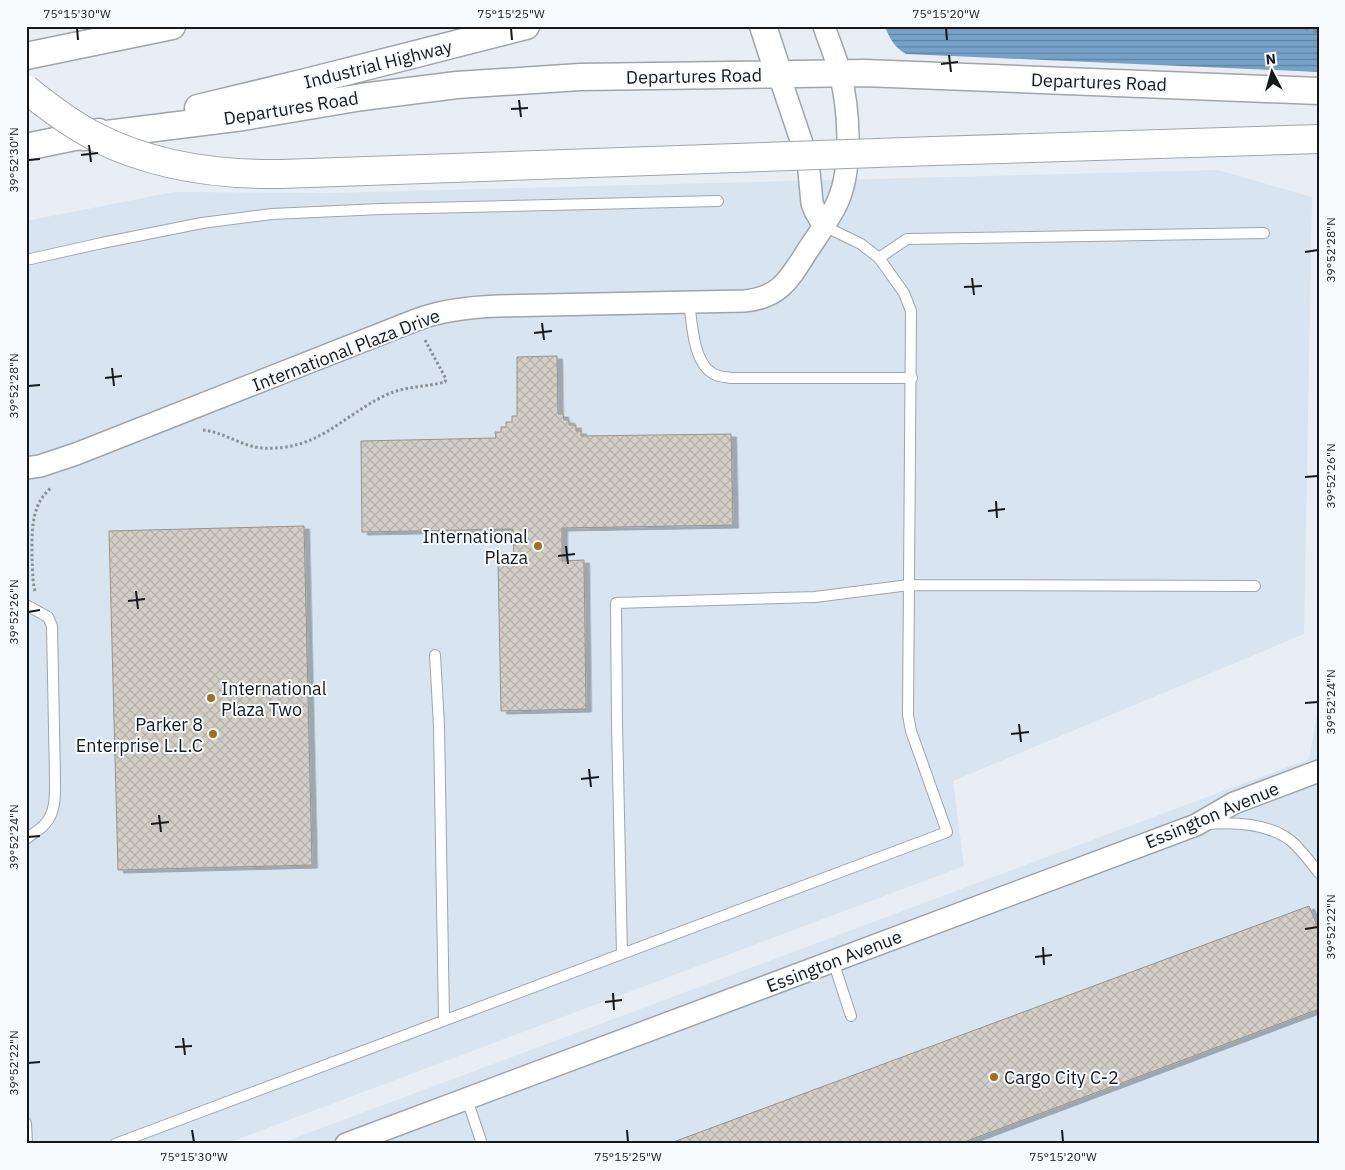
<svg xmlns="http://www.w3.org/2000/svg" width="1345" height="1170" font-family="'IBM Plex Sans',sans-serif">
<style>
.built{fill:#d8e4f0}
.water{fill:url(#water-rules)}
.building{fill:url(#building-cross-hatch);stroke:#98938d;filter:url(#shadow)}
.lines{fill:none;stroke-linecap:round;stroke-linejoin:round}
.service-casing{stroke:#9fa5ab;stroke-width:12}
.minor-casing{stroke:#9fa5ab;stroke-width:24}
.tertiary-casing{stroke:#9fa5ab;stroke-width:29}
.motorway-casing{stroke:#9fa5ab;stroke-width:30}
.path{stroke:#8b9094;stroke-width:3;stroke-dasharray:2.5 2.5;stroke-linecap:butt}
.service{stroke:#fff;stroke-width:10}
.minor{stroke:#fff;stroke-width:21}
.tertiary{stroke:#fff;stroke-width:26}
.motorway{stroke:#fff;stroke-width:28}
.rail{stroke:#85898d;stroke-width:4;stroke-dasharray:10 5;stroke-linecap:butt}
.motorway-bridge-casing{stroke:#9fa5ab;stroke-width:30;stroke-linecap:butt}
.motorway-bridge{stroke:#fff;stroke-width:28}
.ticks{fill:none;stroke:#16181a;stroke-width:2}
.poi-dot{fill:#9d7121;stroke:#f7fbfe;stroke-width:2}
.labels{text-anchor:middle;dominant-baseline:central;stroke-width:4;stroke-linejoin:round;paint-order:stroke}
.street-label{font-size:18px;fill:#16181a;stroke:#f7fbfe}
.poi-label{font-size:18px;fill:#16181a;stroke:#f7fbfe;text-anchor:end}
.neatline{fill:none;stroke:#16181a;stroke-width:2}
.ticks-label{font-size:12px;text-anchor:middle;fill:#16181a}
</style>
<defs>
<pattern id="water-rules" width="6" height="5" patternUnits="userSpaceOnUse" patternTransform="scale(1.25)"><rect width="6" height="5" fill="#76a1c8"/><path d="M0 2.5h6" fill="none" stroke="#6082a2"/></pattern>
<pattern id="building-cross-hatch" width="8" height="8" patternUnits="userSpaceOnUse" patternTransform="scale(1.25)"><rect width="8" height="8" fill="#d3cfc8"/><path d="M0 0l8 8M0 8l8-8" fill="none" stroke="#b4b1ab"/></pattern>
<filter id="shadow"><feDropShadow dx="5.5" dy="3" stdDeviation="0" flood-color="#0004"/></filter>
</defs>
<rect width="100%" height="100%" fill="#e8eef4"/>
<path class="built" d="M1218,170l94,27 -8,437 -351,147 11,85 -739,278h-199v-923l148,-29 154,1z
M1319,704v440h-1040l1030,-385z"/>
<path class="water" d="M885,26h434v46l-413,-18c-11,-6 -17,-16 -21,-28z"/>
<path class="building" d="M557,356l1,58h5l1,6h5v5h7v6h5v5l150,-2 2,91 -171,3v33l22,-1 2,149 -85,2 -3,-149h16l-1,-33 -151,3 -1,-91 135,-3 -1,-6h6v-5h5v-5h6v-6h5v-59z
M304,526l8,339 -194,5 -9,-339z
M1309,906l10,24v79l-360,135h-291z"/>
<g class="lines">
<g class="service-casing">
<path id="service" d="M879,258l28,-19 357,-6
M26,260l76,-17 100,-20 70,-9 109,-5 337,-8
M689,302c3,21 4,64 27,73 4,2 10,2 16,3h180
M26,605l22,12 4,9 3,153c0,16 1,33 -10,45 -5,6 -13,10 -19,15
M435,655l4,71 5,294
M1207,824c28,-2 60,-1 83,16 11,9 20,22 29,33
M622,954l-5,-231 -1,-120 199,-6 94,-12 346,1
M833,961l18,55
M467,1099l15,45
M26,1123l1,21
M115,1144l832,-312 -36,-101 -3,-16 3,-404 -7,-18 -25,-35 -18,-14 -37,-18"/>
</g>
<g class="minor-casing">
<path id="minor" d="M779,75l29,86 4,42 3,8 9,15
M26,468l14,-2 36,-12 340,-134c26,-10 54,-13 82,-14l246,-5c35,-3 45,-21 62,-48 11,-17 24,-34 32,-52 15,-35 11,-92 2,-128 -4,-16 -11,-31 -16,-47
M346,1144l850,-319 38,-22 85,-32"/>
</g>
<g class="tertiary-casing">
<path id="tertiary" d="M763,26l16,49
M26,56l146,-30
M198,108l112,-27 216,-55
M83,137l160,-20 119,-20 47,-6 48,-6 123,-8 284,-4 455,18
M26,147l73,-15"/>
</g>
<g class="motorway-casing">
<path id="motorway" d="M934,151l385,-12"/>
</g>
<path class="path" d="M203,430c20,2 41,17 59,18 57,3 78,-31 124,-53 19,-9 40,-8 59,-13l1,-3 -21,-39
M35,591c-3,-11 -2,-22 -3,-32 0,-25 -2,-54 19,-71"/>
<use href="#service" class="service"/>
<use href="#minor" class="minor"/>
<use href="#tertiary" class="tertiary"/>
<use href="#motorway" class="motorway"/>
<path class="rail" d="M1299,26l20,6"/>
<g class="motorway-bridge-casing">
<path id="motorway-bridge" d="M26,89c22,18 45,35 70,48 57,29 121,38 185,37l653,-23"/>
</g>
<use href="#motorway-bridge" class="motorway-bridge"/>
</g>
<path class="ticks" d="M77,28l1,12M511,28l1,12M946,28l1,12M949,55l2,17M941,64l17,-2M519,100l2,17M511,109l17,-1M89,145l2,17M81,155l17,-2M28,160l12,-1M1305,252l13,-2M972,278l2,17M964,287l18,-1M542,323l2,17M534,333l18,-2M112,368l2,18M105,378l17,-2M28,386l12,-1M1305,477l13,-1M996,501l1,17M988,511l17,-2M566,546l2,18M558,556l17,-2M136,591l2,18M128,601l17,-2M28,612l12,-2M1305,703l13,-1M1019,724l2,18M1011,734l18,-2M589,769l2,18M581,779l18,-2M159,815l2,17M151,824l18,-2M28,837l12,-1M1305,929l13,-2M1043,947l1,18M1035,957l17,-2M613,993l1,17M605,1002l17,-2M183,1038l2,17M175,1047l17,-1M28,1063l12,-1M192,1130l2,12M627,1130l1,12M1062,1130l1,12"/>
<g class="poi-dot">
<circle cx="538" cy="546" r="5"/>
<circle cx="211" cy="698" r="5"/>
<circle cx="213" cy="734" r="5"/>
<circle cx="994" cy="1077" r="5"/>
</g>
<g class="labels">
<g class="street-label">
<text transform="translate(378 64) rotate(-14)">Industrial Highway</text>
<text transform="translate(694 76) rotate(-1)">Departures Road</text>
<text transform="translate(1099 82) rotate(2)">Departures Road</text>
<text transform="translate(291 108) rotate(-9)">Departures Road</text>
<text transform="translate(346 350) rotate(-21)">International Plaza Drive</text>
<text transform="translate(1212 815) rotate(-23)">Essington Avenue</text>
<text transform="translate(834 961) rotate(-21)">Essington Avenue</text>
</g>
<g class="poi-label">
<text x="528" y="536">International<tspan x="528" dy="21">Plaza</tspan></text>
<text x="221" y="688" text-anchor="start">International<tspan x="221" dy="21">Plaza Two</tspan></text>
<text x="203" y="724">Parker 8<tspan x="203" dy="21">Enterprise L.L.C</tspan></text>
<text x="1004" y="1077" text-anchor="start">Cargo City C-2</text>
</g>
</g>
<rect width="1345" height="1170" fill="none" stroke="#f7fbfe" stroke-width="55"/>
<g transform="translate(1272 72) rotate(354)" stroke="#f7fbfe" stroke-width="4" paint-order="stroke">
<path d="M0-4L9 19L0 12L-9 19Z" fill="#16181a"/>
<text y="-8" font-size="14" font-weight="bold" text-anchor="middle" fill="#16181a">N</text>
</g>
<rect x="28" y="28" width="1290" height="1114" class="neatline"/>
<g class="ticks-label">
<text x="77" y="18">75°15'30"W</text>
<text x="511" y="18">75°15'25"W</text>
<text x="946" y="18">75°15'20"W</text>
<text transform="translate(14 160) rotate(-90)" y="4">39°52'30"N</text>
<text transform="translate(1331 250) rotate(-90)" y="4">39°52'28"N</text>
<text transform="translate(14 386) rotate(-90)" y="4">39°52'28"N</text>
<text transform="translate(1331 476) rotate(-90)" y="4">39°52'26"N</text>
<text transform="translate(14 612) rotate(-90)" y="4">39°52'26"N</text>
<text transform="translate(1331 702) rotate(-90)" y="4">39°52'24"N</text>
<text transform="translate(14 837) rotate(-90)" y="4">39°52'24"N</text>
<text transform="translate(1331 927) rotate(-90)" y="4">39°52'22"N</text>
<text transform="translate(14 1063) rotate(-90)" y="4">39°52'22"N</text>
<text x="194" y="1161">75°15'30"W</text>
<text x="628" y="1161">75°15'25"W</text>
<text x="1063" y="1161">75°15'20"W</text>
</g>
</svg>
